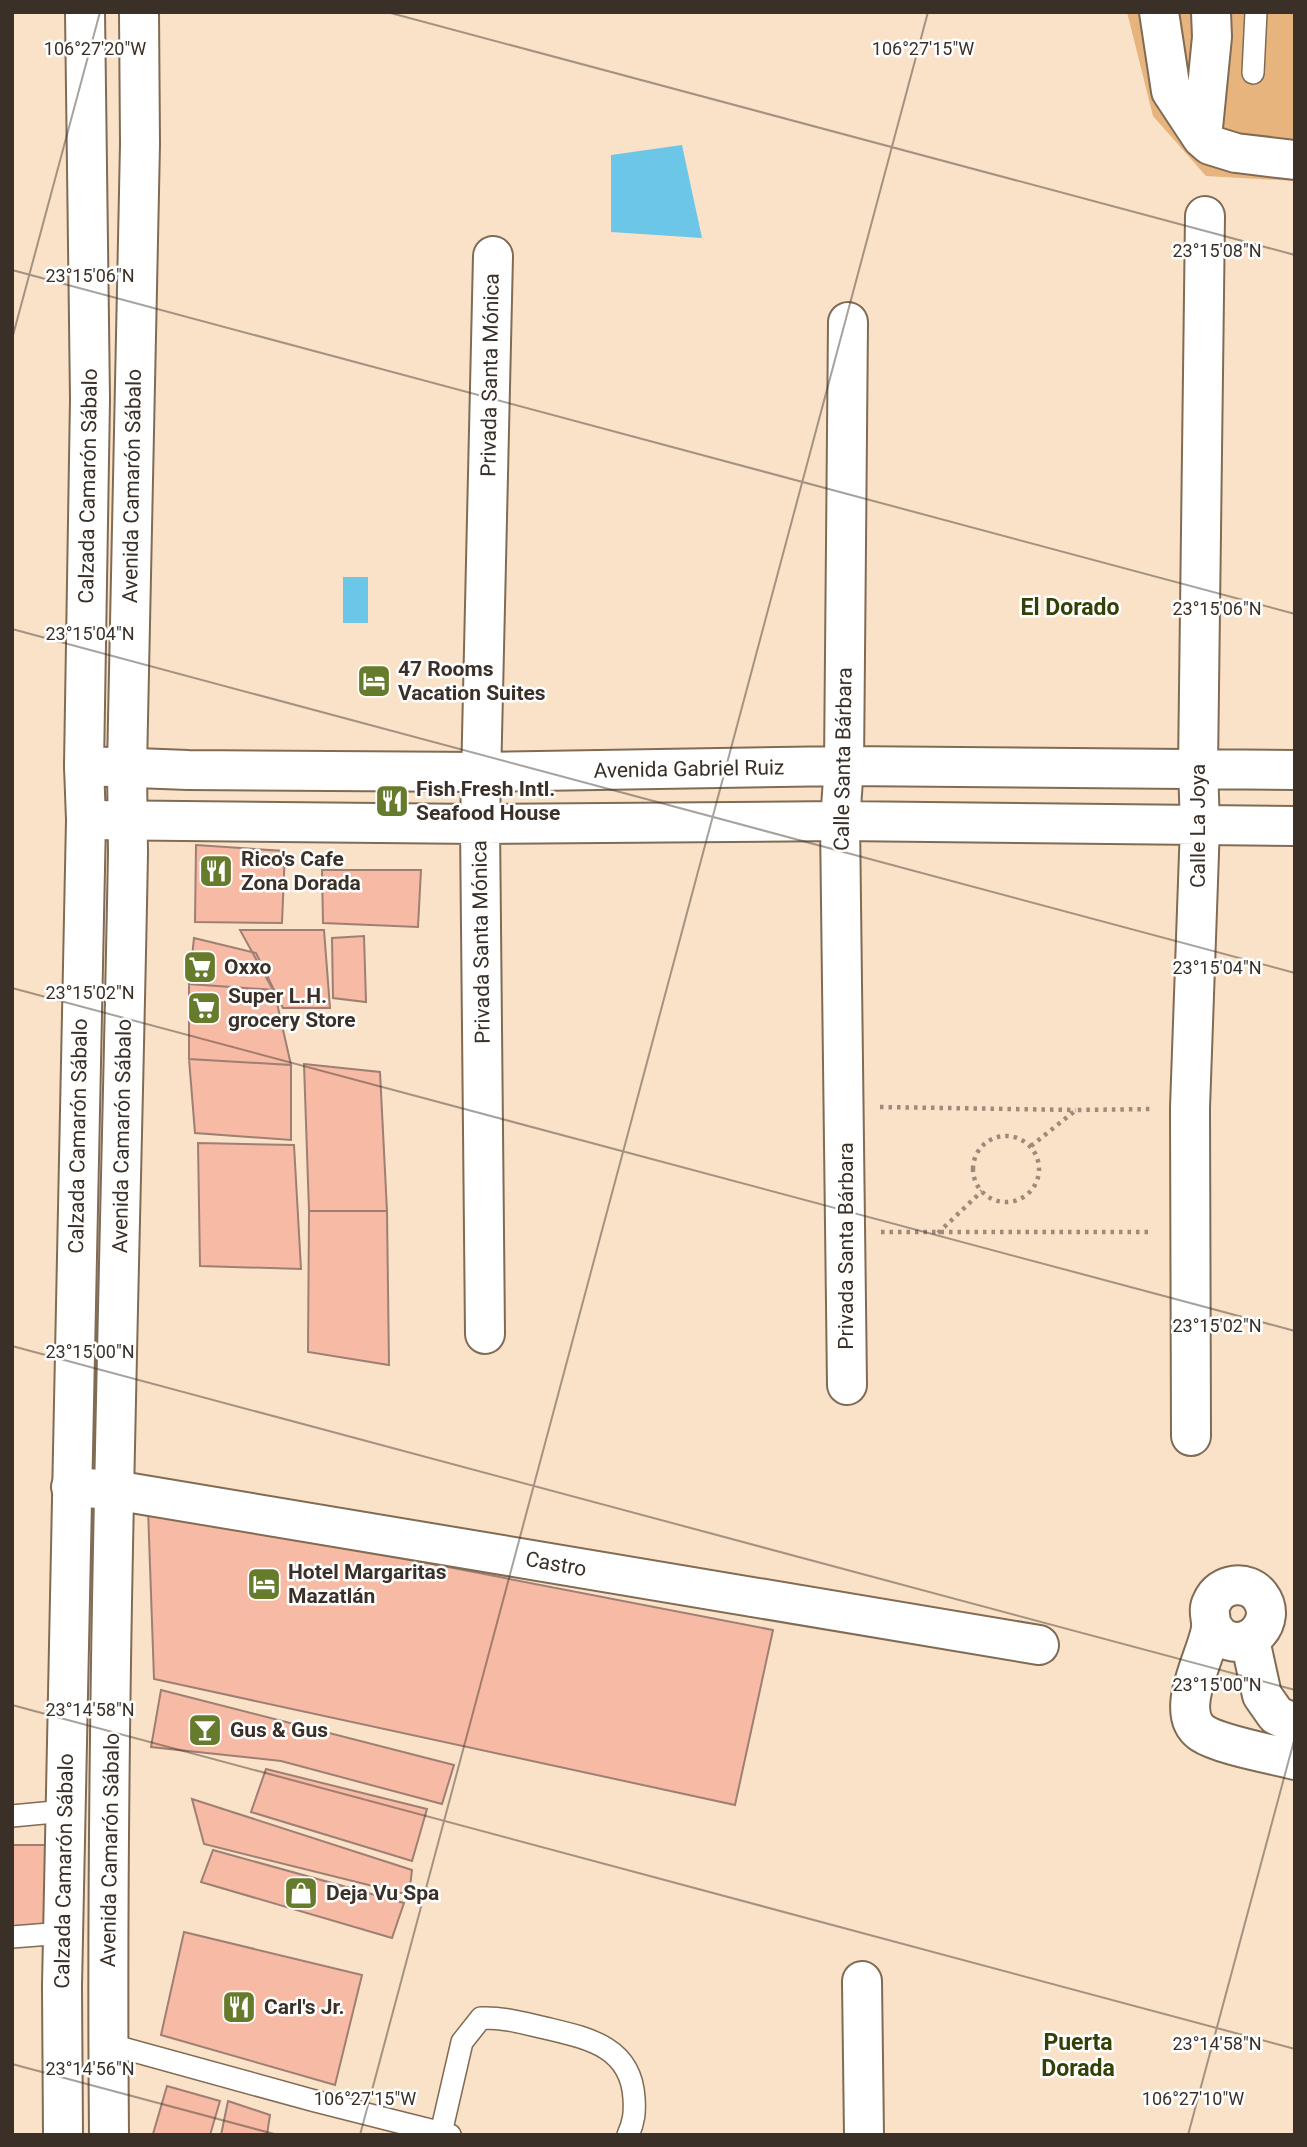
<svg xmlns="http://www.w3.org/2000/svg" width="1307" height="2147" font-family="Roboto,sans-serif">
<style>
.green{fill:#e7b47e}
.water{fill:#6cc6e7}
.building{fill:#f7baa4;stroke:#9e7f74;stroke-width:2}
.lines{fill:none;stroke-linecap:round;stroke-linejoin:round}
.lane-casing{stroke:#806b54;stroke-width:24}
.street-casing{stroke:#806b54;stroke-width:42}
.primary-casing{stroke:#806b54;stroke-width:42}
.path{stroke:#9c8b7a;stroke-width:4.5;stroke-dasharray:3.5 5;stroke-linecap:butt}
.lane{stroke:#fff;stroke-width:21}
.street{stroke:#fff;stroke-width:38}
.primary{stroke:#fff;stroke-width:38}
.ticks{fill:none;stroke:#3a3027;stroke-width:2;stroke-opacity:0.45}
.labels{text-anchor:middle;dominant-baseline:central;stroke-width:5;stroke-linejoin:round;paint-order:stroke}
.street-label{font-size:21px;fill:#3a3027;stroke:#fff}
.poi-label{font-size:21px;font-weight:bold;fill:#3a3027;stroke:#fff;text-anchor:start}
.neighbourhood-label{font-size:23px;font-weight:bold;fill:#334107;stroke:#fff}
.ticks-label{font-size:18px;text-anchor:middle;fill:#3a3027;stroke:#fff;stroke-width:5;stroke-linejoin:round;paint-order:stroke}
</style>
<rect width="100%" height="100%" fill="#fae2c9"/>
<path class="green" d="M1127,12h168v169l-89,-5 -53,-60z"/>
<path class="water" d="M682,145l20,93 -91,-6v-77z
M343,577h25v46h-25z"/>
<path class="building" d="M196,845l89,6 -3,72 -87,-1z
M322,870h99l-3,57 -95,-4z
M240,930h84l6,78h-47z
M364,936l2,66 -33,-4 -1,-60z
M194,938l62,15 18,37 -85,-6z
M189,984l85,6 17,75 -102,-6z
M189,1059l102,6v75l-96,-7z
M304,1064l76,8 7,139h-78z
M198,1143l96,2 7,124 -101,-3z
M309,1211h78l2,154 -81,-13z
M148,1509l625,121 -38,175 -581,-126z
M161,1690l293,75 -12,39 -161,-43 -130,-14z
M266,1769l161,40 -15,52 -161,-49z
M192,1799l220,71 -3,25 -205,-51z
M12,1845h33l5,80 -38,2z
M213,1850l191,53 -12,35 -191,-56z
M184,1932l178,43 -27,110 -174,-50z
M167,2086l53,15 -10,34 -57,-1z
M228,2101l42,14 -3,20h-46z"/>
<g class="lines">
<g class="lane-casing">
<path id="lane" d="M1253,73l3,-61
M12,1816l53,-5
M12,1937l51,-4
M108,2044l207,57 135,34
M441,2133l21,-91 19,-24c22,-1 42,5 64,10 42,10 86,18 89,70 1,14 0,24 -6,37"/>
</g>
<g class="street-casing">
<path id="street" d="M1159,12l12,79 31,47 8,7 26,8 59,7
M1202,138l10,-101 -1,-25
M84,766l104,4 294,2 362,-6 451,4
M86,820l394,4 360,-3 455,5
M485,1334l-5,-510 13,-568
M847,1385l-7,-564 4,-55 4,-444
M1191,1436l-1,-328 10,-283 -2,-57 7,-552
M71,1487l43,3 925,155
M1212,1626c3,4 6,9 11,12 26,15 56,-17 37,-42 -13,-17 -40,-13 -48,6 -5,9 0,16 -1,26 -3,26 -39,84 -9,105 18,12 70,21 93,27
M1250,1640l12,55 14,20 19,9
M862,1981l2,154"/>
</g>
<g class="primary-casing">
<path id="primary" d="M63,2135l-1,-149 24,-1166 -2,-54 6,-367 -5,-387
M109,2135c-4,-428 11,-855 19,-1282l-1,-85 13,-624 -1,-132"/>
</g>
<path class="path" d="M880,1107l196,3
M973 1169a33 33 0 1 1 66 0a33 33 0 1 1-66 0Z
M1031,1146l45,-36 78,-1
M881,1232h272
M938,1233l44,-42"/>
<use href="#lane" class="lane"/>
<use href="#street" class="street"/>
<use href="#primary" class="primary"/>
</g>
<path class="ticks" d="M387,12l908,243M12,270l1283,344M12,339l88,-327M12,629l1283,344M12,988l1283,343M12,1346l1283,344M12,1705l1283,344M12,2064l266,71M360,2135l568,-2123M1188,2135l107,-398"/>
<defs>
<g id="hotel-square" transform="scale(1.75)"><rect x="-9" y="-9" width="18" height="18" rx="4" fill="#667b2c" stroke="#fff"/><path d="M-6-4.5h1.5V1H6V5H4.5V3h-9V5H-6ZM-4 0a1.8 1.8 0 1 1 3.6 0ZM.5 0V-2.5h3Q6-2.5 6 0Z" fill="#fff"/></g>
<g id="restaurant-square" transform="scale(1.75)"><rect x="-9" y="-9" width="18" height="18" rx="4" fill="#667b2c" stroke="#fff"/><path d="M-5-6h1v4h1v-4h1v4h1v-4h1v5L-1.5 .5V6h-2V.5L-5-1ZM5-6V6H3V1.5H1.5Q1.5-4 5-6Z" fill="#fff"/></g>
<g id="supermarket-square" transform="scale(1.75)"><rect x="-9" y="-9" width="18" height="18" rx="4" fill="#667b2c" stroke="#fff"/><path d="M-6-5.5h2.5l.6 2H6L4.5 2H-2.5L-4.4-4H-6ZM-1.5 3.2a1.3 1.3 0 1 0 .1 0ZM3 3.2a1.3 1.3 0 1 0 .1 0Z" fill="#fff"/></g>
<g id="bar-square" transform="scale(1.75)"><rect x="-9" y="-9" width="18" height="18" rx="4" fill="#667b2c" stroke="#fff"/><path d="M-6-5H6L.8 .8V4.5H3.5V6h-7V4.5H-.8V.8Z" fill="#fff"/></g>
<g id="shop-square" transform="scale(1.75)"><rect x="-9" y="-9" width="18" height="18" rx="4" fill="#667b2c" stroke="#fff"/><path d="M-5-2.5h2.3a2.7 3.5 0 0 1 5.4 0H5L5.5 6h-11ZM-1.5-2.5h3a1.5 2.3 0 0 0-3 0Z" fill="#fff"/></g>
</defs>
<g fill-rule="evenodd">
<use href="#hotel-square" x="374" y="681"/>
<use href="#restaurant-square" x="392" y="801"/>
<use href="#restaurant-square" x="216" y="871"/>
<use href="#supermarket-square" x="200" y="967"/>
<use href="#supermarket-square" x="204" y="1008"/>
<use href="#hotel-square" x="264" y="1584"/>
<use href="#bar-square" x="205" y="1730"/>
<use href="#shop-square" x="301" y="1893"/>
<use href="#restaurant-square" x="239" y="2007"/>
</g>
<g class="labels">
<g class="street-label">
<text transform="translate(490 375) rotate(-89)">Privada Santa Mónica</text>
<text transform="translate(88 486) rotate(-89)">Calzada Camarón Sábalo</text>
<text transform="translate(132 486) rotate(-89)">Avenida Camarón Sábalo</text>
<text transform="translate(843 759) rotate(-89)">Calle Santa Bárbara</text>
<text transform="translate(689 769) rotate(-1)">Avenida Gabriel Ruiz</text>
<text transform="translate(1198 826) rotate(-90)">Calle La Joya</text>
<text transform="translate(481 942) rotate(-91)">Privada Santa Mónica</text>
<text transform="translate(78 1136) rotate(-89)">Calzada Camarón Sábalo</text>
<text transform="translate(122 1136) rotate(-89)">Avenida Camarón Sábalo</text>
<text transform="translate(846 1246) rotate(-90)">Privada Santa Bárbara</text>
<text transform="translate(556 1564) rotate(10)">Castro</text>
<text transform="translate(110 1850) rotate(-89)">Avenida Camarón Sábalo</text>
<text transform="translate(64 1871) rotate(-89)">Calzada Camarón Sábalo</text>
</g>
<g class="poi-label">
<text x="398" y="669">47 Rooms<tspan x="398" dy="24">Vacation Suites</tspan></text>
<text x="416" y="789">Fish Fresh Intl.<tspan x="416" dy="24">Seafood House</tspan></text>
<text x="241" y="859">Rico's Cafe<tspan x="241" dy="24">Zona Dorada</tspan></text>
<text x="224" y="967">Oxxo</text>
<text x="228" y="996">Super L.H.<tspan x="228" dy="24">grocery Store</tspan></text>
<text x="288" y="1572">Hotel Margaritas<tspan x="288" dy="24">Mazatlán</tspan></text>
<text x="230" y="1730">Gus &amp; Gus</text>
<text x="326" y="1893">Deja Vu Spa</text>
<text x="264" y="2007">Carl's Jr.</text>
</g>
<g class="neighbourhood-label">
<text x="1070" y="607">El Dorado</text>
<text x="1078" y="2042">Puerta<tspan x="1078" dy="26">Dorada</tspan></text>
</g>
</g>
<g class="ticks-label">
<text x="95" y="55">106°27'20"W</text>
<text x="923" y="55">106°27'15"W</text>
<text x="1217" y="257">23°15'08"N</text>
<text x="90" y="282">23°15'06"N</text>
<text x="1217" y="615">23°15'06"N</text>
<text x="90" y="640">23°15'04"N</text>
<text x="1217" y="974">23°15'04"N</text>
<text x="90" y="999">23°15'02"N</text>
<text x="1217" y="1332">23°15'02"N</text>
<text x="90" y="1358">23°15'00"N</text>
<text x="1217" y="1691">23°15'00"N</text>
<text x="90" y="1716">23°14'58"N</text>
<text x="1217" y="2050">23°14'58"N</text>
<text x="90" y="2075">23°14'56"N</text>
<text x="365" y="2105">106°27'15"W</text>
<text x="1193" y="2105">106°27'10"W</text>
</g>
<rect width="1307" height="2147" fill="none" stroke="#3a3027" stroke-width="28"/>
</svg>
